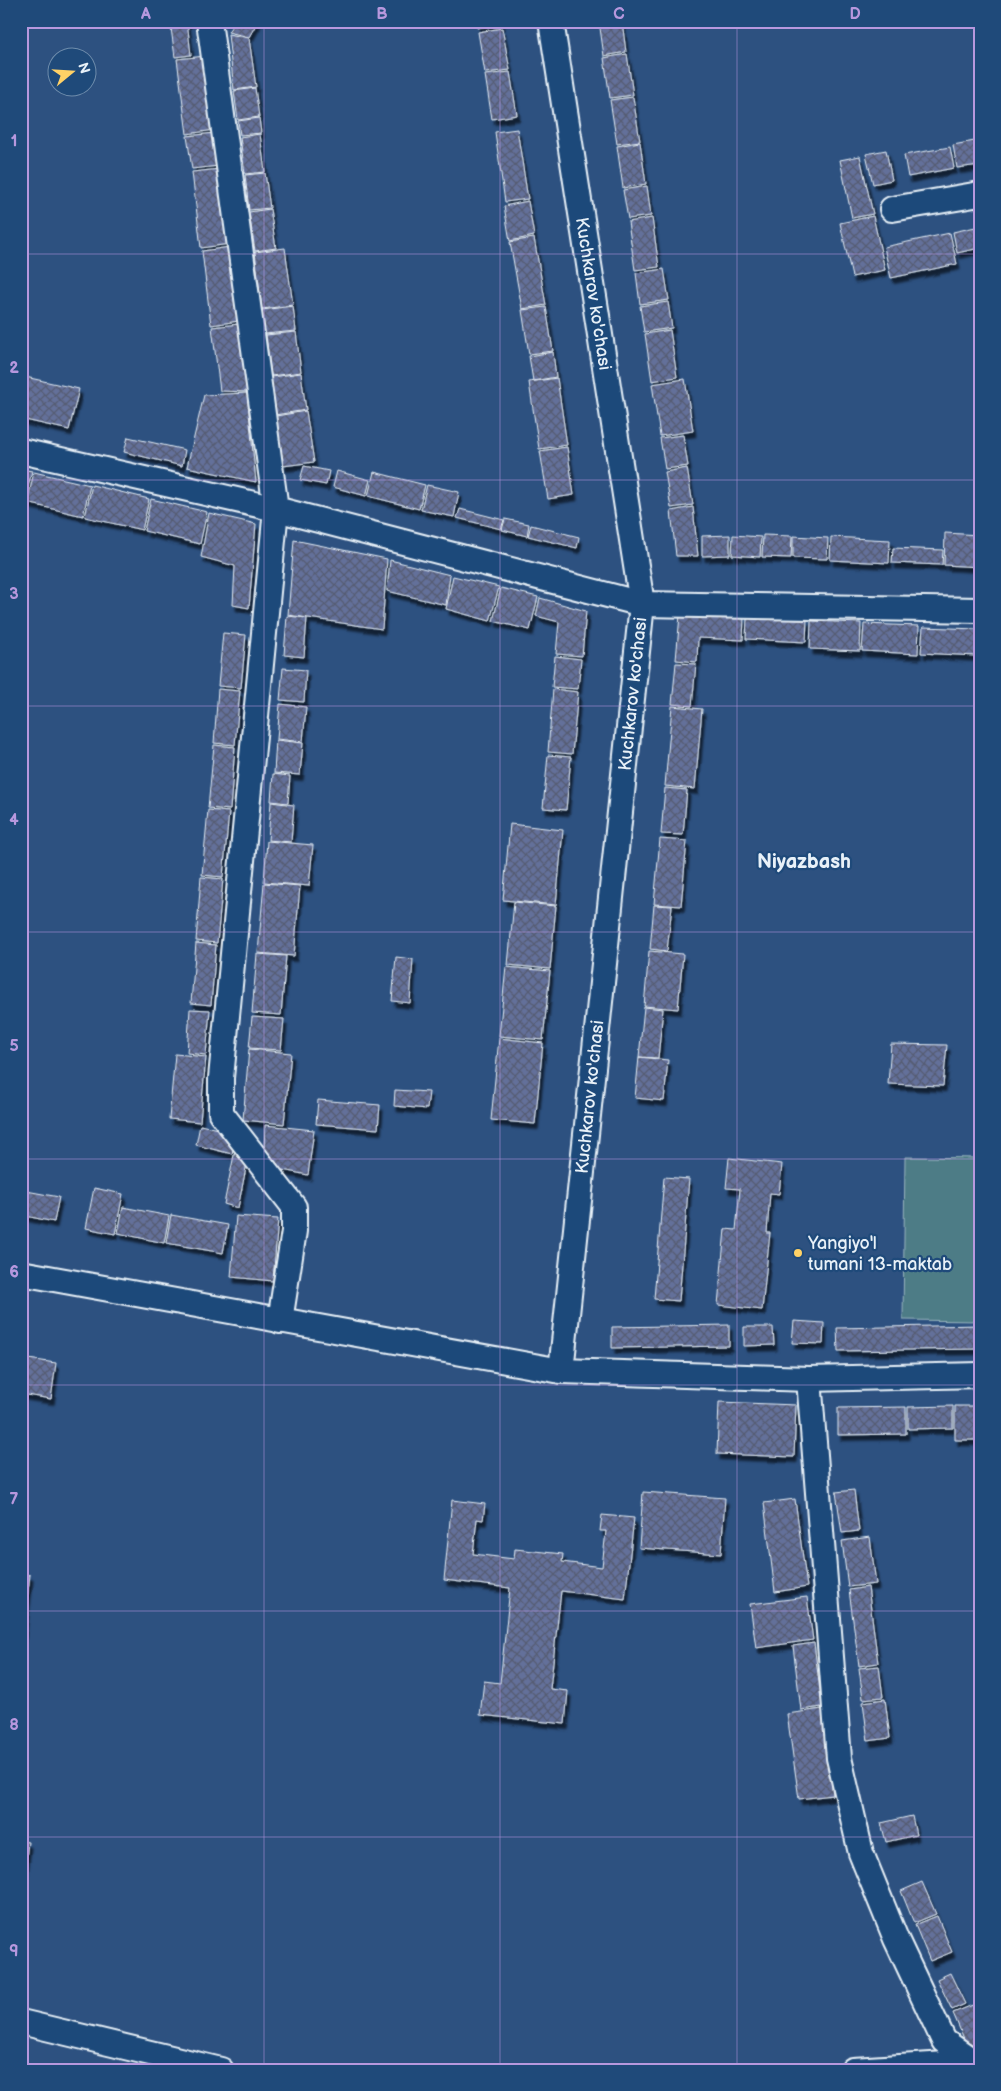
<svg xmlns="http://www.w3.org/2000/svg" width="1001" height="2091" font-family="'Balsamiq Sans',sans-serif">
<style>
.grass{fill:#4e7c86;stroke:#9bb6bf}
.building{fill:url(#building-cross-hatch);stroke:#e8f1f8;filter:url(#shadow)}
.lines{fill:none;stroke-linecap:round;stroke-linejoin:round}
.minor-casing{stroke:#e8f1f8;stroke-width:28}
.minor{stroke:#1f4a7a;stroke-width:24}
.grid{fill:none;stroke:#b798de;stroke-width:1;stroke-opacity:0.55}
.poi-dot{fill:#ffd166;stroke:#1f4a7a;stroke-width:2}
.labels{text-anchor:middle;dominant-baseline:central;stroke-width:4.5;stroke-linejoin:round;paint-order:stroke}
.street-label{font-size:18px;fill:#e8f1f8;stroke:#1f4a7a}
.poi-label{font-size:18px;fill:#e8f1f8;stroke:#1f4a7a;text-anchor:start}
.quarter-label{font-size:20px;font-weight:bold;fill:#e8f1f8;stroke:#1f4a7a}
.neatline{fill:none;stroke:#b798de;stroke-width:2}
.grid-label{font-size:16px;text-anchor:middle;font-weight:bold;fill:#b798de}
</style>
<defs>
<pattern id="building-cross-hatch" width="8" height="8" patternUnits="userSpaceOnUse" patternTransform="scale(1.25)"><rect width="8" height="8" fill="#646f9a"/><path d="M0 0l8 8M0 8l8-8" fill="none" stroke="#555c72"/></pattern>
<filter id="shadow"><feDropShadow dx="3" dy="5.5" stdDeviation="1" flood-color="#0009"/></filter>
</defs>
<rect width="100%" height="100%" fill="#2d5180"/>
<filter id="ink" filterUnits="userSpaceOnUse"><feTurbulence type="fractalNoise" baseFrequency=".02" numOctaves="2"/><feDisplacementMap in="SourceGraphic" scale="10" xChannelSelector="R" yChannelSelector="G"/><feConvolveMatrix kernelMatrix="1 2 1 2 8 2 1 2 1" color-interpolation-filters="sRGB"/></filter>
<g filter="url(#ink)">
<path class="grass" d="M905,1157l75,1v163l-77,-1z"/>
<path class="building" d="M170,21h17l4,34 -16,2z
M235,21h23l-9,16 -21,-5z
M476,21h25l1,3 -25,4z
M599,21h23l4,31 -22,4z
M502,28l8,42 -25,3 -7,-41z
M228,34l21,4 7,49 -22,3z
M627,54l6,41 -23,3 -6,-40z
M206,56l9,74 -28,4 -10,-75z
M510,72l7,43 -25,4 -7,-44z
M255,88l4,29 -21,3 -4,-29z
M633,97l7,44 -23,3 -7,-44z
M259,118l2,15 -21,2 -2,-14z
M517,129l11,70 -23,3 -10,-70z
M215,133l4,33 -27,3 -5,-33z
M260,134l5,38 -20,2 -5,-37z
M980,140v25l-23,3 -4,-23z
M640,142l6,42 -23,4 -6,-42z
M950,147l4,21 -46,9 -4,-22z
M886,150l6,30 -19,4 -7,-30z
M860,156l13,58 -21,4 -12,-58z
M220,169l10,75 -29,4 -9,-76z
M265,173l5,35 -21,2 -4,-35z
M647,186l4,30 -23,3 -5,-29z
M528,201l6,35 -24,5 -6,-35z
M270,209l6,39 -21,3 -6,-39z
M873,216l12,54 -33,7 -12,-54z
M652,218l7,49 -24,3 -7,-48z
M980,226v22l-23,5 -4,-21z
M950,233l7,31 -66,14 -7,-31z
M534,238l12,67 -24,4 -12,-67z
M230,247l9,74 -28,4 -9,-74z
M285,248l8,57 -31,4 -7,-57z
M664,269l5,31 -29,4 -4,-31z
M668,302l4,26 -28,4 -4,-26z
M293,306l3,25 -31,3 -3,-24z
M546,307l7,44 -24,3 -7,-44z
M239,324l8,68 -27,-1 -8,-64z
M670,330l7,47 -25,4 -7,-47z
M296,332l5,40 -30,4 -5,-41z
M553,352l3,25 -23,4 -4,-25z
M301,373l5,37 -31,5 -4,-38z
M21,376l58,13 -10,41 -48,-11z
M557,378l10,67 -28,4 -10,-67z
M685,379l8,52 -33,5 -8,-52z
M247,393l9,89 -69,-15 17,-72z
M306,411l8,51 -31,4 -7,-50z
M683,435l5,31 -23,3 -5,-31z
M128,437l57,13 -3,16 -58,-14z
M567,447l7,48 -26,4 -8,-48z
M304,466l25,5 -3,14 -26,-5z
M687,468l6,37 -22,3 -6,-36z
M21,469l11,2 -8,31 -3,-1z
M337,471l33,9 -4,16 -33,-9z
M34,472l56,13 -7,31 -56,-13z
M374,472l51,13 -6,24 -51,-13z
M92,485l57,14 -7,31 -57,-13z
M427,485l32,7 -5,25 -33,-7z
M151,499l56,13 -7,32 -56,-13z
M693,507l5,49h-22l-5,-45z
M460,509l44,11 -3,9 -44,-11z
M209,513l47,11 -7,84 -16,-3 2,-39 -34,-9z
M505,519l24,5 -2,12 -25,-6z
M531,525l48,12 -2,11 -49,-12z
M945,533l35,2v32l-36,-2z
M730,535v20l-28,1v-20z
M733,535l28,2 -1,20 -28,-2z
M763,535l29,1 -1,22 -29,-1z
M793,536l35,2 -1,21 -34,-1z
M831,537l59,3 -1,23 -59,-3z
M294,540l93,19 -5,70 -94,-14z
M893,548l50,2 -1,15 -50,-2z
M390,560l60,15 -4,30 -59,-14z
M453,576l46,11 -9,34 -44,-12z
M501,588l37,9 -8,33 -37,-9z
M540,598l46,13 -4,45 -26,-2 3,-32 -23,-6z
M680,615l64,3 -1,22 -45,-2 -1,24 -21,-2z
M287,616l20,2 -3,39 -20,-2z
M747,618l60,2 -1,22 -60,-3z
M811,621l50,2 -1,28 -50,-2z
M864,624l55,2 -1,28 -56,-3z
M923,627l54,2 -1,27 -55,-3z
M223,633l23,2 -5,53 -23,-2z
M555,656l26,3 -3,30 -26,-2z
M676,663l20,1 -4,42 -20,-2z
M283,668l23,2 -2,32 -24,-2z
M218,689l22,2 -5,54 -21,-2z
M553,689l25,3 -6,62 -24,-2z
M280,704l26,3 -3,35 -26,-3z
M672,706l30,3 -7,80 -30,-3z
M276,740l27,3 -3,32 -26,-2z
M214,745l21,2 -5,63 -22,-2z
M548,755l23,2 -5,53 -23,-2z
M273,774l17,2 -2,27 -17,-2z
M665,788l22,2 -4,45 -22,-1z
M271,802l23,3 -3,37 -23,-2z
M208,810l21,2 -6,65 -21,-2z
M510,824l53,6 -7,75 -53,-5z
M660,839l27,2 -6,65 -27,-2z
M267,841l46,4 -4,41 -45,-4z
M201,877l22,2 -6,64 -21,-2z
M264,883l36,3 -6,70 -36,-3z
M514,902l42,4 -6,63 -42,-4z
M654,905l18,1 -5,45 -17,-2z
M196,943l20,2 -5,60 -20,-2z
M649,951l34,3 -5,55 -34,-3z
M257,954l29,2 -5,59 -29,-2z
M396,957l17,2 -3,44 -18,-2z
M506,967l44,4 -7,69 -44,-4z
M644,1007l19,2 -5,49 -19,-1z
M190,1009l20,1 -4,45 -19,-2z
M252,1017l32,2 -3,31 -32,-2z
M499,1038l44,5 -8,81 -44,-4z
M891,1044l56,1 -4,41 -55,-2z
M249,1049l42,4 -7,71 -41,-4z
M175,1054l31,3 -6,65 -31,-3z
M639,1057l29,3 -4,41 -29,-3z
M395,1090l34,2 -2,17 -33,-3z
M318,1100l62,5 -2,24 -62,-5z
M200,1125l18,4 15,20 -1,5 -36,-9z
M265,1125l49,5 -6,45 -36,-7 -8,-18z
M235,1150l12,13 -9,45 -14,-4z
M729,1158l53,6 -3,30 -9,-1 -3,40h3l-8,77 -44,-5 7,-76 11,1 4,-41 -14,-1z
M664,1177l25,2 -10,122 -25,-2z
M94,1188l29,6 -8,40 -29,-6z
M21,1190l38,7 -5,25 -33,-7z
M123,1207l46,9 -5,27 -46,-10z
M171,1215l57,10 -5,28 -57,-10z
M236,1216l42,3 -5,62 -42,-4z
M794,1321l30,2 -1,21 -31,-1z
M729,1325v21l-117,2v-21z
M980,1325v24l-142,2 -1,-23z
M744,1327h29l1,18 -30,1z
M21,1358l35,5 -5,36 -30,-5z
M719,1402l77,3 -2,52 -77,-3z
M953,1406v22l-45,1v-22z
M955,1406h25v34h-25z
M906,1407v27l-68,1v-27z
M854,1490l5,41 -17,2 -6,-41z
M643,1492l82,6 -4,56 -82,-6z
M795,1499l12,88 -32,5 -11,-89z
M452,1500l33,4 -2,16 -6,-1 -4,35 41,5 1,-10 48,5 -1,8 40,5 4,-36h-6l2,-16 32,3 -9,81 -64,-8 -11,98 18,2 -3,33 -85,-9 4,-34 16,2 10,-95 -66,-8z
M870,1537l6,47 -28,3 -6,-46z
M21,1573l9,2 -9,73z
M868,1587l10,76 -19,3 -10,-76z
M807,1597l6,43 -57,8 -6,-44z
M814,1643l8,64 -21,3 -8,-64z
M879,1666l4,31 -20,2 -4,-31z
M885,1699l5,39 -22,3 -5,-39z
M822,1709l11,86 -34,4 -12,-85z
M912,1816l4,19 -30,7 -5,-19z
M21,1841l7,1 -7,58z
M922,1882l14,32 -22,9 -13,-32z
M937,1916l15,36 -22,9 -15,-36z
M950,1973l15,31 -13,6 -15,-31z
M980,2002v42l-12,4 -15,-35z"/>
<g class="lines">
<g class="minor-casing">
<g id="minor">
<path d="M209,21l67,488 -55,569v35l73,94v24l-14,90"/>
<path id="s1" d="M551,21l91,583 -81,767"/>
<path d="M892,209l88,-15"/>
<path d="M21,451l255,58 366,95 338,6"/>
<path d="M21,1273l540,98 248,8 171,-4"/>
<path d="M809,1379l30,379 22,95 35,86 48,102 30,21"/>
<path d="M21,2022l200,48"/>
<path d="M853,2070l125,-8"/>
</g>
</g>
<use href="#minor" class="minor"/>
</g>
</g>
<path class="grid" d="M264,21v2049M500,21v2049M737,21v2049M21,254h959M21,480h959M21,706h959M21,932h959M21,1159h959M21,1385h959M21,1611h959M21,1837h959"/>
<circle class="poi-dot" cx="798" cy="1253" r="5"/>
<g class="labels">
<g class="street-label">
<text stroke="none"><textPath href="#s1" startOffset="276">Kuchkarov ko'chasi</textPath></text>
<text transform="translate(633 694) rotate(-84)">Kuchkarov ko'chasi</text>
<text transform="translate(590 1097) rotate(-84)">Kuchkarov ko'chasi</text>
</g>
<g class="poi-label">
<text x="808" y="1243">Yangiyo'l<tspan x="808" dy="21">tumani 13-maktab</tspan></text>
</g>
<g class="quarter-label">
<text x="804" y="862">Niyazbash</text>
</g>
</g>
<rect width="1001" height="2091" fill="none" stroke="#1f4a7a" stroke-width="55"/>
<g transform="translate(72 72) rotate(72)"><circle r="24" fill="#1f4a7a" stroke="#6f8dac"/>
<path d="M0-4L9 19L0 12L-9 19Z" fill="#ffd166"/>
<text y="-8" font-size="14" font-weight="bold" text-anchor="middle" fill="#e8f1f8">N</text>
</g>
<rect x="28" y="28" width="946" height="2036" class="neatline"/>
<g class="grid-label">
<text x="146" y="19">A</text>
<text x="382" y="19">B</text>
<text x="619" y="19">C</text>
<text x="855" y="19">D</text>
<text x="14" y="146">1</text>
<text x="14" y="373">2</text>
<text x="14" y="599">3</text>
<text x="14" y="825">4</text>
<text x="14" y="1051">5</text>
<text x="14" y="1277">6</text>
<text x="14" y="1504">7</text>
<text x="14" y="1730">8</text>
<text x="14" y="1956">9</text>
</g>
</svg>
